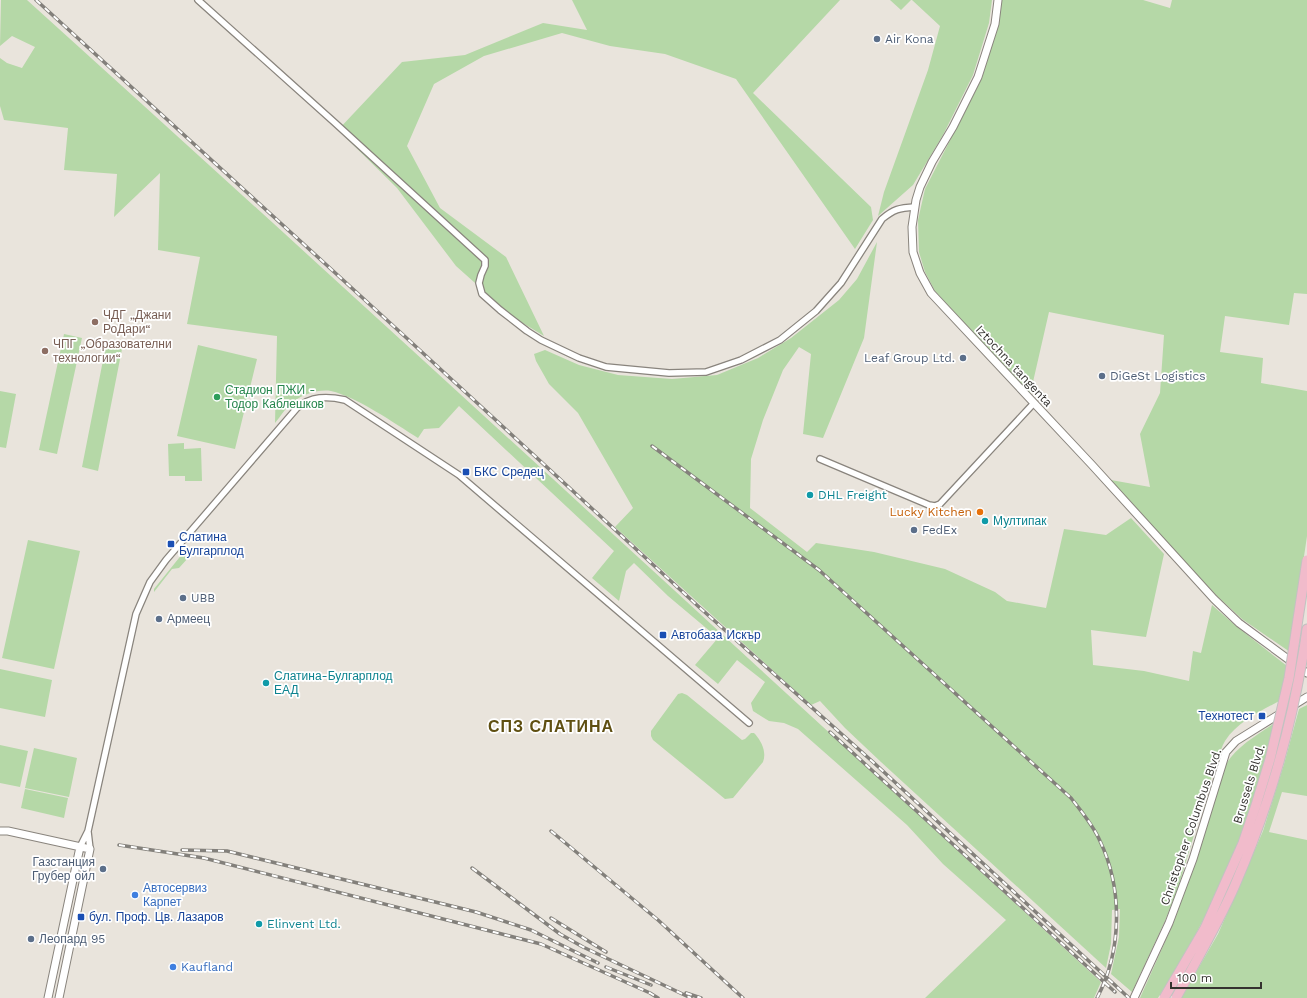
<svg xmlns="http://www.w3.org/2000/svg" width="1307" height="998" font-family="'Work Sans',sans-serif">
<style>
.green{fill:#b5d8a7}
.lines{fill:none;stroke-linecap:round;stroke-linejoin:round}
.minor-casing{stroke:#89847d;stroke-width:8}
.tertiary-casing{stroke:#89847d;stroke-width:9}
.primary-casing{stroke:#c2c2c1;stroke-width:11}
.minor{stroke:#fff;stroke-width:5.5}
.tertiary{stroke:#fff;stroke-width:7}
.primary{stroke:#f1bbcb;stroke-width:9}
.rail-casing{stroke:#83807b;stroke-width:3.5}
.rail{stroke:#fff;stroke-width:2;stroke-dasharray:6;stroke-linecap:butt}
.primary-bridge-casing{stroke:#c2c2c1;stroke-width:11;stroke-linecap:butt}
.primary-bridge{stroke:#f1bbcb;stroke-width:9}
.service-dot{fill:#5c6f8a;stroke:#fff;stroke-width:1.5}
.education-dot{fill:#8d6e63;stroke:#fff;stroke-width:1.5}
.leisure-dot{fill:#2e9e5b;stroke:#fff;stroke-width:1.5}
.transit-dot{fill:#1a4fb4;stroke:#fff;stroke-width:1.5}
.culture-dot{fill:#0f9aa8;stroke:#fff;stroke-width:1.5}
.food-dot{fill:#e8710a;stroke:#fff;stroke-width:1.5}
.shop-dot{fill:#3f7fe0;stroke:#fff;stroke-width:1.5}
.labels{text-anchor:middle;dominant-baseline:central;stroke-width:3.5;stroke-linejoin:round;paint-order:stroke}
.service-label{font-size:12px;fill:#4e5e75;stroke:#fff;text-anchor:start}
.education-label{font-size:12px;fill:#785e54;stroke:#fff;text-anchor:start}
.street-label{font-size:12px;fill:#353330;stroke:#fff}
.leisure-label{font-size:12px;fill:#27864d;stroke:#fff;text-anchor:start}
.transit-label{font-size:12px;fill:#164399;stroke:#fff;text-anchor:start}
.culture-label{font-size:12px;fill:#0d838f;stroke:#fff;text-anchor:start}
.food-label{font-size:12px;fill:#c56008;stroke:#fff;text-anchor:end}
.shop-label{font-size:12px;fill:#366cbe;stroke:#fff;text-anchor:start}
.district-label{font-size:16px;font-weight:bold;letter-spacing:1px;fill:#5f4f11;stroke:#fff}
</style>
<rect width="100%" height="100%" fill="#e9e4dc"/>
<path class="green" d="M1,0h26c360,325 716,654 1074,982l-7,16h-169l81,-78 -63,-56 -36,-39 -109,-96 -14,-6 -15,-2 -16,-10 -2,-8 14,-21 -28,-22 -19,24 -23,-19 23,-27 -50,-42 -34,-33 -8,8 -7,30 -27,-23 22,-27 -155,-145 -20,22 -15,1 -6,9c-24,-15 -61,-41 -87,-47 -12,-2 -28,3 -38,11 -7,5 -12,14 -18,21l2,-87 -90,-12 13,-67 -42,-7 2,-77 -46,44 3,-43 -53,-4 4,-42 -64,-8 -4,-14v-48l7,5 15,5 13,-21 -23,-11 -12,10z
M572,0h268l-87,93 118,114 2,13 -18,29 -119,-170 -71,-25 -55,-8 -48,-13 -78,23 -50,28 -27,62 33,62 66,49 38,79 -31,-19 -57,-51 -59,-78 -59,-58 64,-68 63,-7 78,-32 44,7z
M890,0h21l-10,10z
M912,0h80l-3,23 -16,52 -30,60 -30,50 -35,31 6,-24 44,-122 12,-44z
M1001,0h142l27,8 2,-8h135v294l-13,-1 -5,32 -64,-9 -5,36 43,6 -2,25 46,8v145l-17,116 -48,-33 -25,-23 -49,-52 -57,-64 39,7 -10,-53 20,-41 4,-58 -115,-23 -19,83 -95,-104 -10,-19 -6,-20 -1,-32 7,-31 57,-111 16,-53z
M877,242l-13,96 -41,100 -20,-4 8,-80 -12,-7 -16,23 -20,50 -12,39 -1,49 57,44 9,-9 58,9 71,17 50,23 12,9 39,7 18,-79 42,6 25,-17 33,36 -18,83 -55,-7 2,35 51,6 45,10 4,-30 8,2 11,-48 24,21 51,40 -6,34c-20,11 -43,21 -56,41 -3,5 -5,12 -8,18l-39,129 -13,33 -33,71 -21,-18 8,-37 1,-28 -8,1 -1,34 -5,24 -225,-206 -36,-34 -25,-27 -9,4 -196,-178 18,-19 -55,-95 -29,-29 -13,-23 -2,-7 11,-4 34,15 39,10 54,4 45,-4 41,-17 33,-20 48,-38 18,-21z
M64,334l18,4 -25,116 -18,-4z
M107,340l16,4 -25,127 -16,-4z
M198,345l59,14 -22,90 -58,-13z
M0,391l16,3 -10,54 -6,-1z
M184,443v6l17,-1 1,33h-17v-5h-16l-1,-32z
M28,540l52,11 -26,118 -52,-11z
M183,553l5,5 -9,10 -7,1 -18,23v-3z
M0,669l52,11 -7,37 -45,-9z
M682,693l5,2 55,45 3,-1 6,-6h3c7,7 13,19 9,29l-30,36 -8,1 -72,-59 -2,-4v-5l27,-37z
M1307,705v91l-25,-4 -13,40 38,8v158h-126l37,-64 45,-103 21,-67 15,-55z
M1276,722c-9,33 -17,65 -28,97 -23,63 -54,123 -90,179h-18l33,-74 24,-65 29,-95c12,-19 32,-29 50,-42z
M0,745l28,6 -8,36 -20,-4z
M34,748l43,10 -8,39 -44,-9z
M25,789l43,9 -4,20 -43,-10z"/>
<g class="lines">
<g class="minor-casing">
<path id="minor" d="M198,0l136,122 151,138v6l-4,9 -2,8 3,11 18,16 27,21 14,9 38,18 27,9 63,6 37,-1 35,-12 39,-20 36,-29 25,-28 41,-64c12,-10 17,-11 33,-12
M820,459l109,46 6,1 5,-2 94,-101
M88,832l2,17
M80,847l8,-16 48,-217 14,-32 16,-22 131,-152c14,-12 30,-12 48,-8l114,75 290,248"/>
</g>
<g class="tertiary-casing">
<path id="tertiary" d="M998,0l-3,24 -17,53 -25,50 -21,35 -12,25 -4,13 -4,27 1,25 7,21 11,20 161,172 122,134 25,24 68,50
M0,831h8l82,18 -31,149
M48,998l32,-151
M1134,998l35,-75 24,-64 33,-107 10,-11 71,-44"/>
</g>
<g class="primary-casing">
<path id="primary" d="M1304,649l3,-20"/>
</g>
<use href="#minor" class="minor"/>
<use href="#tertiary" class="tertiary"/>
<use href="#primary" class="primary"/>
<g class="rail-casing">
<path id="rail" d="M36,0l364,332 299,275 174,155 256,236
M652,446l167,124 252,228c10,13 22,27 29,43 23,48 22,110 -3,157
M830,732l285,260
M551,831l107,89 85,78
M119,845l85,13 337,86 109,49 8,5
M182,850l45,1 249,61 55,18 67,33
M472,868l88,66 23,13 108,51
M551,918l55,34
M606,967l45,18
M686,993l15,5"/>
</g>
<use href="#rail" class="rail"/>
<g class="primary-bridge-casing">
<path id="primary-bridge" d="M1164,998l41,-70 38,-85 13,-38 14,-46 19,-81 18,-118
M1176,998c20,-37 42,-74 59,-113 33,-76 56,-155 69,-236"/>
</g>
<use href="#primary-bridge" class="primary-bridge"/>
</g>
<g class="service-dot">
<circle cx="877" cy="39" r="4"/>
<circle cx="963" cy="358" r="4"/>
<circle cx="1102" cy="376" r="4"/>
<circle cx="914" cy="530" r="4"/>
<circle cx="183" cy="598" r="4"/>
<circle cx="159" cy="619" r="4"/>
<circle cx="103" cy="869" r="4"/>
<circle cx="31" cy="939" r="4"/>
</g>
<g class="education-dot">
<circle cx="95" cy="322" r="4"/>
<circle cx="45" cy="351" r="4"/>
</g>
<circle class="leisure-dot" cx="217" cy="397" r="4"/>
<g class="transit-dot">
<rect x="462" y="468" width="8" height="8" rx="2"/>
<rect x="167" y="540" width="8" height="8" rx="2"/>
<rect x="659" y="631" width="8" height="8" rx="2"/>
<rect x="1258" y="712" width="8" height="8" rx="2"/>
<rect x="77" y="913" width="8" height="8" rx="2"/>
</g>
<g class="culture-dot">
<circle cx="810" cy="495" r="4"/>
<circle cx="985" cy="521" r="4"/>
<circle cx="266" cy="683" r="4"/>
<circle cx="259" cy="924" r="4"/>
</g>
<circle class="food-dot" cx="980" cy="512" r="4"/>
<g class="shop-dot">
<circle cx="135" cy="895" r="4"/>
<circle cx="173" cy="967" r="4"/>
</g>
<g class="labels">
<g class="service-label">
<text x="885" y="39">Air Kona</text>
<text x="955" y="358" text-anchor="end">Leaf Group Ltd.</text>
<text x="1110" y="376">DiGeSt Logistics</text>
<text x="922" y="530">FedEx</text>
<text x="191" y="598">UBB</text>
<text x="167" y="619">Армеец</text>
<text x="95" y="862" text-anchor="end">Газстанция<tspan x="95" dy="14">Грубер ойл</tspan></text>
<text x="39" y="939">Леопард 95</text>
</g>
<g class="education-label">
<text x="103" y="315">ЧДГ „Джани<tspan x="103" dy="14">РоДари“</tspan></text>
<text x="53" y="344">ЧПГ „Образователни<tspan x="53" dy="14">технологии“</tspan></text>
</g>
<g class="street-label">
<text transform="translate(1014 366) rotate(47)">Iztochna tangenta</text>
<text transform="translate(1249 784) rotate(-73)">Brussels Blvd.</text>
<text transform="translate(1191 827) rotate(-71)">Christopher Columbus Blvd.</text>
</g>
<g class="leisure-label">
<text x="225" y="390">Стадион ПЖИ -<tspan x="225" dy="14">Тодор Каблешков</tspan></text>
</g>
<g class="transit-label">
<text x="474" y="472">БКС Средец</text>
<text x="179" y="537">Слатина<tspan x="179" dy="14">Булгарплод</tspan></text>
<text x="671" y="635">Автобаза Искър</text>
<text x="1254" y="716" text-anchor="end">Технотест</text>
<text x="89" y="917">бул. Проф. Цв. Лазаров</text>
</g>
<g class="culture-label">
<text x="818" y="495">DHL Freight</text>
<text x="993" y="521">Мултипак</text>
<text x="274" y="676">Слатина-Булгарплод<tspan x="274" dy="14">ЕАД</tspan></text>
<text x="267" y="924">Elinvent Ltd.</text>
</g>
<g class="food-label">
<text x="972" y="512">Lucky Kitchen</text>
</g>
<g class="shop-label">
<text x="143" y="888">Автосервиз<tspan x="143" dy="14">Карпет</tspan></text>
<text x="181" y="967">Kaufland</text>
</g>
<g class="district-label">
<text x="551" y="726">СПЗ СЛАТИНА</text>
</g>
</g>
<path d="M1171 982v6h90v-6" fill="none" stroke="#353330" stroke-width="2"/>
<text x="1177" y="982" font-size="12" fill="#353330" stroke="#ffffff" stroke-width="3" paint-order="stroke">100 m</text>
</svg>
